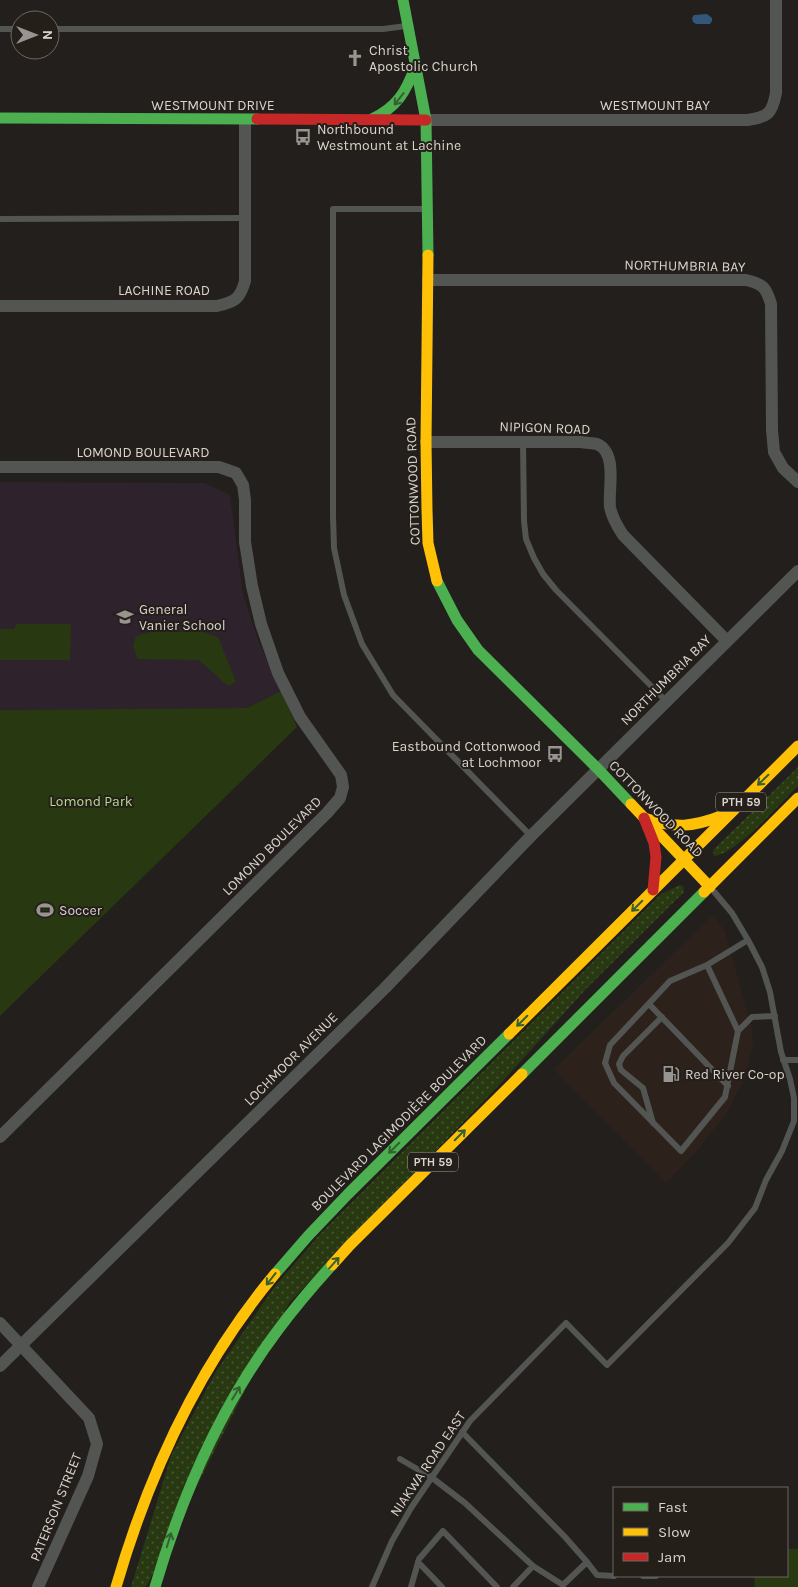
<svg xmlns="http://www.w3.org/2000/svg" width="798" height="1587" font-family="Karla,sans-serif">
<style>
.built{fill:#2c221b}
.education{fill:#2e222c}
.grass{fill:url(#grass-dots)}
.park{fill:#283912}
.water{fill:#345679}
.lines{fill:none;stroke-linecap:round;stroke-linejoin:round}
.lane{stroke:#535553;stroke-width:6}
.street{stroke:#535553;stroke-width:12}
.fast{stroke:#4caf50;stroke-width:11}
.slow{stroke:#ffc107;stroke-width:11}
.jam{stroke:#c62828;stroke-width:11}
.oneway{stroke:#376032}
.labels{text-anchor:middle;dominant-baseline:central;stroke-width:4;stroke-linejoin:round;paint-order:stroke}
.shield{fill:#251f1a;stroke:#a29d99;stroke-width:1}
.shield-label{font-size:12px;font-weight:bold;fill:#d7d3d0}
.poi-label{font-size:14px;fill:#d7d3d0;stroke:#251f1a;text-anchor:start}
.street-label{font-size:14px;fill:#d7d3d0;stroke:#251f1a}
.park-label{font-size:14px;fill:#b5da90;stroke:#251f1a}
</style>
<defs>
<pattern id="grass-dots" width="8" height="8" patternUnits="userSpaceOnUse" patternTransform="scale(1.25)"><rect width="8" height="8" fill="#283912"/><path d="M2 2h.1M6 6h.1" fill="none" stroke="#465533" stroke-width="1.8" stroke-linecap="round"/></pattern>
</defs>
<rect width="100%" height="100%" fill="#221f1d"/>
<path class="built" d="M713,915l12,16 27,99 1,15 -7,30 -18,36 -26,34 -36,38 -112,-114z"/>
<path class="education" d="M0,482l205,1 25,12 13,99 15,46 23,51 -34,17 -247,2z"/>
<path class="grass" d="M798,767v19c-19,18 -58,65 -83,70l-2,-3 1,-4z
M680,885l3,1 1,6 -98,97 -86,95 -211,219 -143,284h-15l40,-131 44,-83 60,-87 47,-54 339,-338z"/>
<path class="park" d="M16,624h55l-1,36h-70v-31h14z
M151,632h51l16,5 18,45 -8,4 -29,-26 -61,-1 -5,-13 3,-10z
M281,691l16,36 -297,289v-306l247,-2z
M787,1549h11v38h-43l-1,-11h33z"/>
<path class="water" d="M707,14l5,4v3l-2,3h-14l-3,-2 -1,-4 2,-3z"/>
<g class="lines">
<path class="lane" d="M0,29h20
M50,29h333l23,-3
M425,209h-92v306l1,33 10,47 18,49 31,51 138,141
M0,219l245,-1
M523,441l1,80 2,18 8,19 9,16 13,16 110,111
M748,940l-41,25 -37,16 -60,64 -5,18 9,20 67,68 44,-54 13,-66 14,-14 23,-1
M707,965l31,66
M649,1004l79,82
M783,1060h15
M653,1123l-10,-35 -22,-18 -2,-6 4,-8 39,-39
M462,1432l103,105 22,25 10,13 17,1
M400,1459l31,18 34,26 68,63
M418,1562l24,25
M643,1576h13
M372,1587l20,-46 19,-33 59,-87 96,-98 41,42 121,-122 27,-35 11,-28 16,-29 12,-30v-23l-4,-19 -9,-27 -11,-60 -8,-25 -14,-27 -16,-27 -21,-25
M411,1587l8,-28 24,-28 54,56
M513,1587l20,-21 30,19 24,-23"/>
<path class="street" d="M426,120h321c21,-3 25,-6 29,-27v-93
M428,280h318c17,4 20,7 25,24l1,126 2,22 9,16 15,14
M0,306h217c18,-4 23,-7 28,-25v-161
M426,442h155c5,1 12,1 16,2 21,9 11,45 13,63 2,11 7,19 13,28l104,106
M0,467h219l17,6 7,12 2,15v42l7,44 9,38 17,49 22,44 41,58 2,12 -3,11 -13,15 -327,324
M0,1323l89,95 8,26 -9,32 -50,111
M0,1366l385,-378 146,-152 267,-265"/>
<path class="fast" d="M403,0l23,120 2,135
M0,118l257,1
M372,119c25,-12 34,-27 43,-52
M437,581l20,39 21,30 120,119 33,35
M522,1074l182,-182
M275,1274l33,-38 40,-42 161,-160
M155,1587c27,-92 65,-180 123,-257 17,-23 35,-44 54,-65"/>
<path class="slow" d="M428,255l-2,187 1,68 1,33 9,38
M631,804l79,83
M644,818c32,11 49,9 80,-3
M704,892l94,-94
M509,1034l289,-288
M332,1265l18,-20 172,-171
M116,1587c33,-114 82,-221 159,-313"/>
<path class="jam" d="M257,119l169,1
M644,818l10,25 2,14 -3,33"/>
</g>
<defs><path id="oneway-shaft" d="M-6 0H5M1.5-3L5.5 0L1.5 3" fill="none" stroke-width="1.6" stroke-linecap="round" stroke-linejoin="round" transform="scale(1.25)"/></defs>
<g class="oneway">
<use href="#oneway-shaft" transform="translate(399 99) rotate(128)"/>
<use href="#oneway-shaft" transform="translate(763 780) rotate(136)"/>
<use href="#oneway-shaft" transform="translate(637 906) rotate(135)"/>
<use href="#oneway-shaft" transform="translate(522 1021) rotate(135)"/>
<use href="#oneway-shaft" transform="translate(460 1135) rotate(-45)"/>
<use href="#oneway-shaft" transform="translate(394 1148) rotate(135)"/>
<use href="#oneway-shaft" transform="translate(334 1263) rotate(-48)"/>
<use href="#oneway-shaft" transform="translate(271 1279) rotate(128)"/>
<use href="#oneway-shaft" transform="translate(236 1393) rotate(-59)"/>
<use href="#oneway-shaft" transform="translate(169 1540) rotate(-73)"/>
</g>
<defs>
<g id="church-bare" transform="scale(1.35)"><path d="M-1.2-6h2.4v3.5h3.3v2.4h-3.3V6h-2.4V-.1h-3.3v-2.4h3.3Z" fill="#989491" stroke="#251f1a" stroke-width="2.5" paint-order="stroke"/></g>
<g id="bus-bare" transform="scale(1.35)"><path d="M-5-6H5V4H4V6H2V4H-2V6H-4V4H-5ZM-3.5-4V0h7V-4ZM-3.5 1.2v1.5H-2V1.2ZM2 1.2v1.5H3.5V1.2Z" fill="#989491" stroke="#251f1a" stroke-width="2.5" paint-order="stroke"/></g>
<g id="school-bare" transform="scale(1.35)"><path d="M0-5L7-2L0 1L-7-2ZM-4 1L0 2.5L4 1V4Q0 6-4 4Z" fill="#989491" stroke="#251f1a" stroke-width="2.5" paint-order="stroke"/></g>
<g id="stadium-bare" transform="scale(1.35)"><path d="M0-5a6.5 5 0 1 0 0 10a6.5 5 0 1 0 0-10ZM-3.5-1.8h7v3.6h-7Z" fill="#989491" stroke="#251f1a" stroke-width="2.5" paint-order="stroke"/></g>
<g id="fuel-bare" transform="scale(1.35)"><path d="M-5.5-6h7V0h2V4h1.3V-2.5L3-4.5l.8-.8L6-3V5H2.5V1h-1V6h-7ZM-4.2-4.7v3.2H.2V-4.7Z" fill="#989491" stroke="#251f1a" stroke-width="2.5" paint-order="stroke"/></g>
</defs>
<g fill-rule="evenodd">
<use href="#church-bare" x="355" y="58"/>
<use href="#bus-bare" x="303" y="137"/>
<use href="#school-bare" x="125" y="617"/>
<use href="#bus-bare" x="555" y="754"/>
<use href="#stadium-bare" x="45" y="910"/>
<use href="#fuel-bare" x="671" y="1074"/>
</g>
<g class="labels">
<g class="shield">
<rect x="716" y="792.5" width="50" height="19" rx="4"/>
<rect x="408" y="1152.5" width="50" height="19" rx="4"/>
</g>
<g class="shield-label">
<text x="741" y="802">PTH 59</text>
<text x="433" y="1162">PTH 59</text>
</g>
<g class="poi-label">
<text x="369" y="50">Christ<tspan x="369" dy="16">Apostolic Church</tspan></text>
<text x="317" y="129">Northbound<tspan x="317" dy="16">Westmount at Lachine</tspan></text>
<text x="139" y="609">General<tspan x="139" dy="16">Vanier School</tspan></text>
<text x="541" y="746" text-anchor="end">Eastbound Cottonwood<tspan x="541" dy="16">at Lochmoor</tspan></text>
<text x="59" y="910">Soccer</text>
<text x="685" y="1074">Red River Co-op</text>
</g>
<g class="street-label">
<text x="213" y="105">WESTMOUNT DRIVE</text>
<text x="655" y="105">WESTMOUNT BAY</text>
<text transform="translate(685 266) rotate(1)">NORTHUMBRIA BAY</text>
<text x="164" y="290">LACHINE ROAD</text>
<text transform="translate(545 428) rotate(2)">NIPIGON ROAD</text>
<text x="143" y="452">LOMOND BOULEVARD</text>
<text transform="translate(413 481) rotate(-92)">COTTONWOOD ROAD</text>
<text transform="translate(666 680) rotate(-45)">NORTHUMBRIA BAY</text>
<text transform="translate(656 809) rotate(46)">COTTONWOOD ROAD</text>
<text transform="translate(272 846) rotate(-45)">LOMOND BOULEVARD</text>
<text transform="translate(291 1059) rotate(-45)">LOCHMOOR AVENUE</text>
<text transform="translate(399 1123) rotate(-45)">BOULEVARD LAGIMODIÈRE BOULEVARD</text>
<text transform="translate(428 1464) rotate(-56)">NIAKWA ROAD EAST</text>
<text transform="translate(56 1507) rotate(-68)">PATERSON STREET</text>
</g>
<g class="park-label">
<text x="91" y="801">Lomond Park</text>
</g>
</g>
<rect x="613" y="1487" width="175" height="90" fill="#251f1a" stroke="#6c6763"/>
<rect x="623" y="1503" width="25" height="8" fill="#4caf50" stroke="#6c6763"/>
<text x="658" y="1512" font-size="15" fill="#d7d3d0">Fast</text>
<rect x="623" y="1528" width="25" height="8" fill="#ffc107" stroke="#6c6763"/>
<text x="658" y="1537" font-size="15" fill="#d7d3d0">Slow</text>
<rect x="623" y="1553" width="25" height="8" fill="#c62828" stroke="#6c6763"/>
<text x="658" y="1562" font-size="15" fill="#d7d3d0">Jam</text>
<g transform="translate(35 35) rotate(90)"><circle r="24" fill="#251f1a" stroke="#6c6763"/>
<path d="M0-4L9 19L0 12L-9 19Z" fill="#989491"/>
<text y="-8" font-size="14" font-weight="bold" text-anchor="middle" fill="#d7d3d0">N</text>
</g>
</svg>
